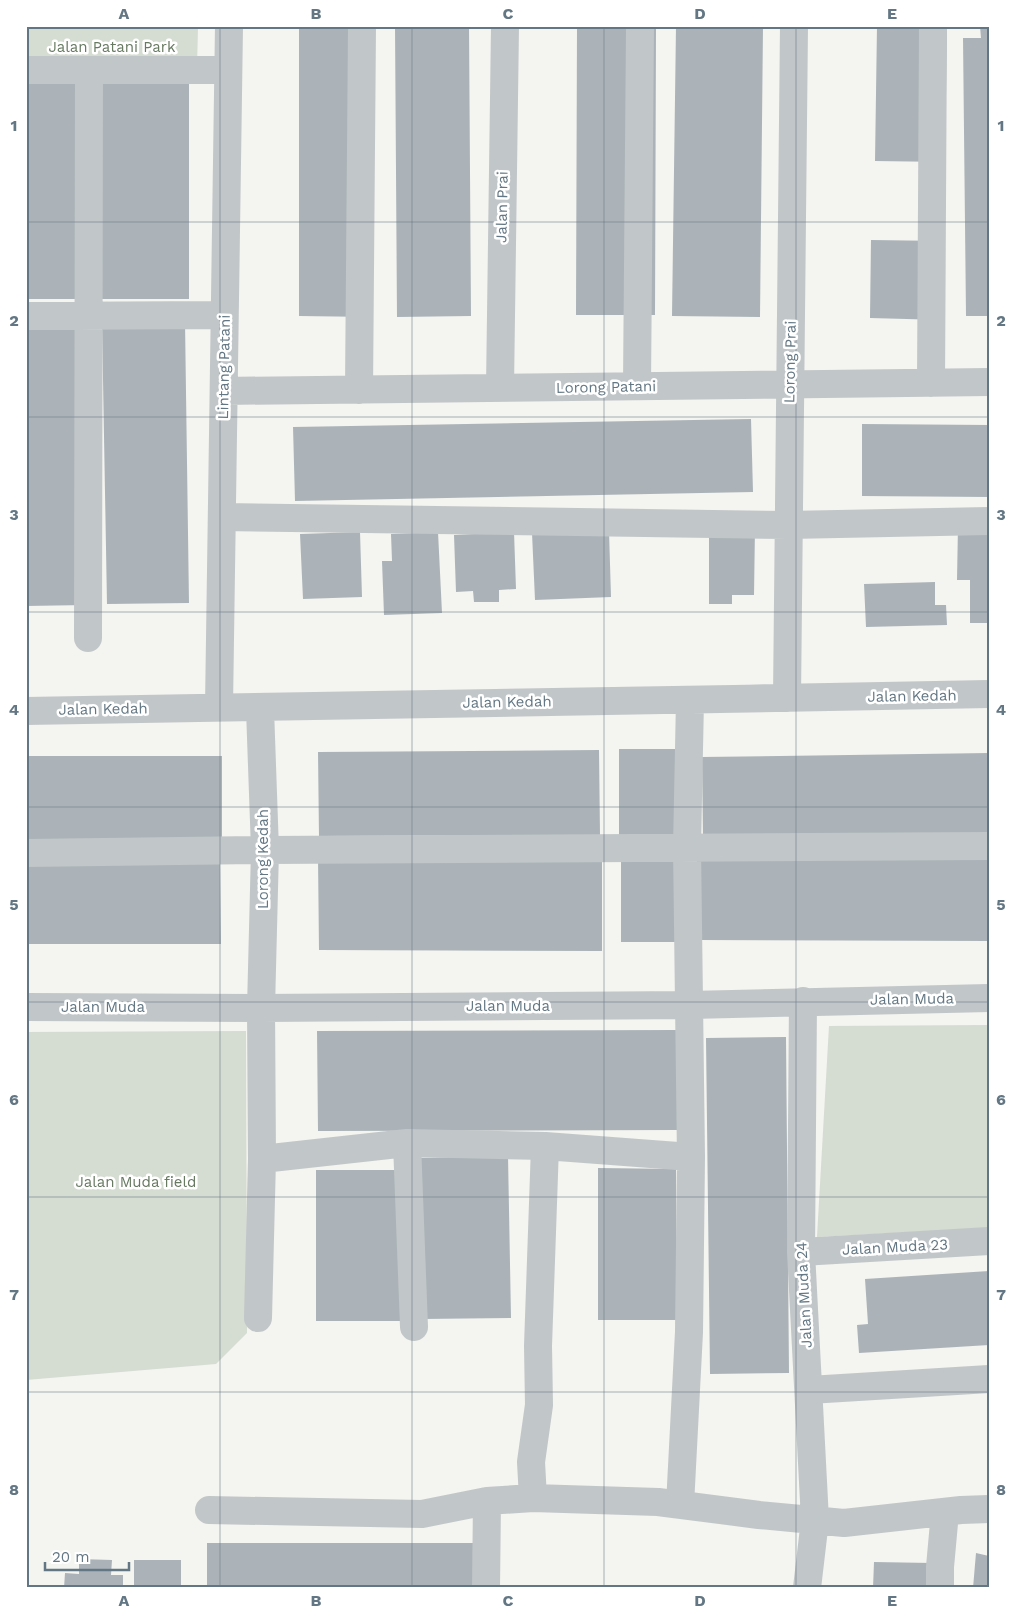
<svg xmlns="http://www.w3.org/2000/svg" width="1015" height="1614" font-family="'Work Sans',sans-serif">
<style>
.green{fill:#d5dcd1}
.building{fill:#abb3b8}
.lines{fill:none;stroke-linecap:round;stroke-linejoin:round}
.minor{stroke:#c1c6c8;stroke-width:28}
.grid{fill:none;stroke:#627683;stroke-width:1;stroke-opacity:0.55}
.labels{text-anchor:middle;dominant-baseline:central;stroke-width:5;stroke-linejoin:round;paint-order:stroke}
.park-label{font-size:15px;fill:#677961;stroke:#fff}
.street-label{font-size:15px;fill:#627683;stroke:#fff}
.neatline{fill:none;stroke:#627683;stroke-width:2}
.grid-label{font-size:16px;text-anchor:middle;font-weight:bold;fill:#627683}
</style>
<rect width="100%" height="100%" fill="#f4f4f0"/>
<path class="green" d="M26,26h172l-1,42 -171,1z
M989,1025v203l-172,9 12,-211z
M246,1031l1,302 -31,31 -190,16v-348z"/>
<path class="building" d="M299,26h73v291l-73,-1z
M395,26h74l2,290 -74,1z
M577,26h79l-1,289h-79z
M676,26h87l-3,291 -88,-1z
M877,26h70l-2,136 -70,-1z
M980,26h9v290h-23l-3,-278h18z
M26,73h58v226h-58z
M102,77h87v222h-87z
M871,240l73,1 -1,79 -73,-2z
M185,322l4,281 -82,1 -5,-281z
M80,323l6,282 -60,1v-282z
M751,419l2,73 -458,9 -2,-74z
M862,424l127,1v72l-127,-1z
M958,525l31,1v97h-19v-43h-13z
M709,526l46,1 -1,68h-22v9h-23z
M609,531l2,66 -76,3 -3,-67z
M360,532l2,65 -59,2 -3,-65z
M438,532l4,81 -58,2 -2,-54h10l-1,-27z
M514,532l2,57 -17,1v12h-25l-1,-11 -17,1 -2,-57z
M935,582v23h11l1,20 -81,2 -2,-43z
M619,749h59v87h-59z
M599,750l1,85 -281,1 -1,-84z
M989,753v82l-286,3 -1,-81z
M26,756h196v83h-196z
M318,857l284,1v93l-283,-1z
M697,857l292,1v83l-292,-1z
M621,858h57v84h-57z
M220,863l1,81h-195v-80z
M677,1030l1,100 -360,1 -1,-100z
M786,1037l3,336 -79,1 -4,-336z
M508,1156l3,162 -89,1 -3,-161z
M598,1168l78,1 1,151h-79z
M316,1170h85v151h-85z
M989,1271v74l-130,8 -2,-28 11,-1 -3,-45z
M207,1543h268v45h-268z
M976,1553l13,3v32h-16z
M79,1559l33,1 -1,15h12v13h-59l1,-15 14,1z
M134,1560h47v28h-47z
M874,1562l58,1v25h-59z"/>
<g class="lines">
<path class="minor" d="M26,70h202
M26,316l198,-1
M931,383l2,-357
M637,386l3,-360
M500,388l5,-362
M359,390l3,-364
M224,391l765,-9
M222,517l566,8 201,-4
M88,638l1,-568
M787,698l7,-672
M219,707l10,-681
M260,709l5,141 -4,158 1,151 145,-16 138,3 146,11
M26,711c321,-4 642,-11 963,-17
M26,853l239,-3 724,-4
M803,1001l-2,251 14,268 -8,68
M26,1007l235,1 429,-3 299,-7
M407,1143l7,184
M801,1252l188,-11
M258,1318l4,-159
M809,1390l180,-11
M533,1498l125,4 101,13 85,8 117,-13 28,-1
M680,1505l9,-173 2,-175 -4,-310 3,-147
M209,1510l213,4 65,-13 46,-3 -2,-36 8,-57 -1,-59 7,-200
M486,1588l1,-87
M940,1588v-21l5,-55"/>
</g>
<path class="grid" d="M220,26v1562M412,26v1562M604,26v1562M796,26v1562M26,222h963M26,417h963M26,612h963M26,807h963M26,1002h963M26,1197h963M26,1392h963"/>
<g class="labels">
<g class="park-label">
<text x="112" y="47">Jalan Patani Park</text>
<text x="136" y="1182">Jalan Muda field</text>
</g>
<g class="street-label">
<text transform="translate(502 207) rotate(-89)">Jalan Prai</text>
<text transform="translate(790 362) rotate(-89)">Lorong Prai</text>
<text transform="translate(224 367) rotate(-89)">Lintang Patani</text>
<text transform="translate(606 387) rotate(-1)">Lorong Patani</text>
<text transform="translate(912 696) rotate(-1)">Jalan Kedah</text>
<text transform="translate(507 702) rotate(-1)">Jalan Kedah</text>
<text transform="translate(103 709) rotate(-1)">Jalan Kedah</text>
<text transform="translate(263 859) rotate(-90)">Lorong Kedah</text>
<text transform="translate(912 999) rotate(-1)">Jalan Muda</text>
<text x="508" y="1006">Jalan Muda</text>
<text x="103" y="1007">Jalan Muda</text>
<text transform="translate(895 1247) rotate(-3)">Jalan Muda 23</text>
<text transform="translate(804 1295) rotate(-93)">Jalan Muda 24</text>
</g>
</g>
<rect width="1015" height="1614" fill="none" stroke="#ffffff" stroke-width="55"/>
<path d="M45 1562v8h84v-8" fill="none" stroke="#627683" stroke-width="2.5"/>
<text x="52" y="1562" font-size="15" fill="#627683" stroke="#ffffff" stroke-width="4" paint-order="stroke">20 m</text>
<rect x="28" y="28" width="960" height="1558" class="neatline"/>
<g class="grid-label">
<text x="124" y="19">A</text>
<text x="316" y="19">B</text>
<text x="508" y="19">C</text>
<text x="700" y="19">D</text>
<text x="892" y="19">E</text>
<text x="14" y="131">1</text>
<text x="1001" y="131">1</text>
<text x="14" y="326">2</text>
<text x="1001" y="326">2</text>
<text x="14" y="520">3</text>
<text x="1001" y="520">3</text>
<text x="14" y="715">4</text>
<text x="1001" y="715">4</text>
<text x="14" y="910">5</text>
<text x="1001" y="910">5</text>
<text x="14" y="1105">6</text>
<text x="1001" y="1105">6</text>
<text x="14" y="1300">7</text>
<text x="1001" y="1300">7</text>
<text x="14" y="1495">8</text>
<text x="1001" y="1495">8</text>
<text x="124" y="1606">A</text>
<text x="316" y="1606">B</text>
<text x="508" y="1606">C</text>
<text x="700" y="1606">D</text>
<text x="892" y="1606">E</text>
</g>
</svg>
